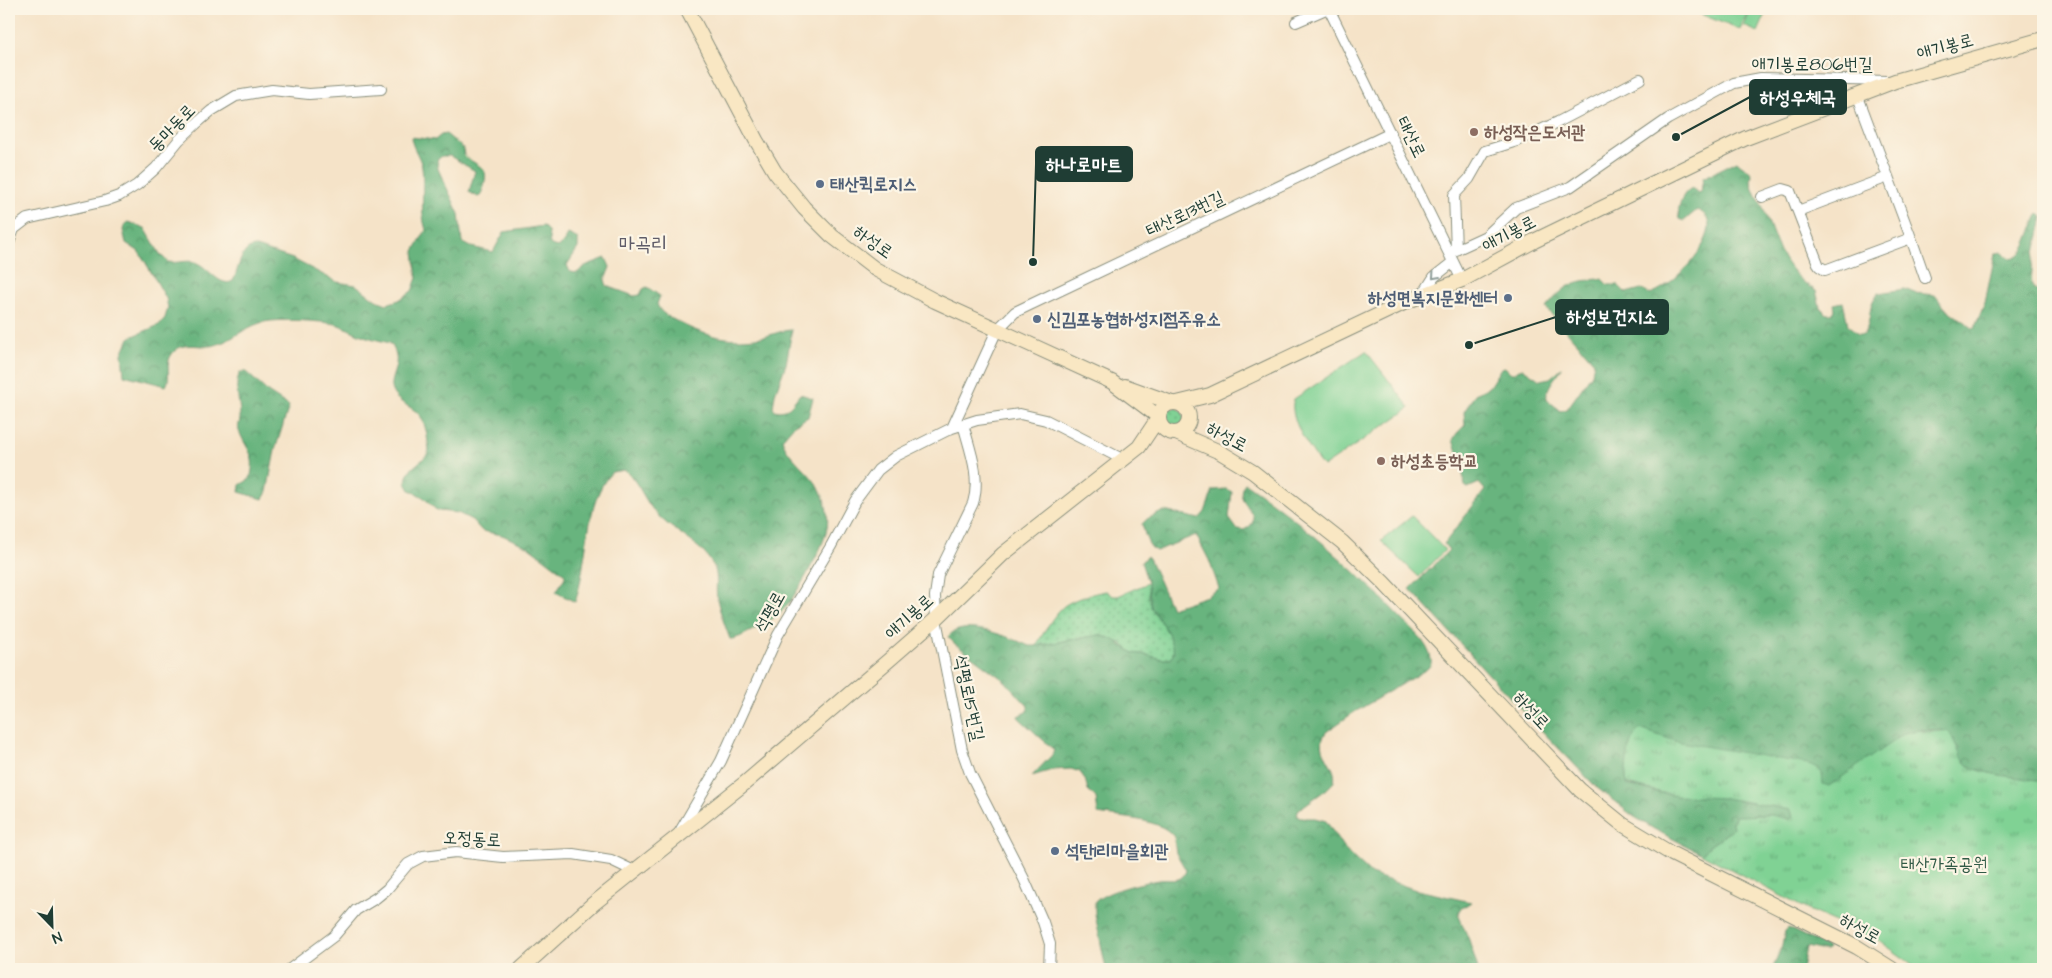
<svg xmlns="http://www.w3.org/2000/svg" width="2052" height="978" font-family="'Architects Daughter','Poor Story',sans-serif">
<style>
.grass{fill:url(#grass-dots);stroke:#508864}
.forest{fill:url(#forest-crowns);stroke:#447859}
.park{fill:url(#park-tufts);stroke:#508864}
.garden{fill:#80d294;stroke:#508864}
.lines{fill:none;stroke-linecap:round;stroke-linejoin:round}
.street-casing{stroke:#8a907e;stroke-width:12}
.secondary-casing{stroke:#8a907e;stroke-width:16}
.street{stroke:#fff;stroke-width:10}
.secondary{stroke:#f9e7c3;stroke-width:14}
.oneway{stroke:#8f9e9a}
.education-dot{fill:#8d6e63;stroke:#fcf5e5;stroke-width:2}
.service-dot{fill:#5c6f8a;stroke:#fcf5e5;stroke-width:2}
.labels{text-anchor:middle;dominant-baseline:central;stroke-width:4.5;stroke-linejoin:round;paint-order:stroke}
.street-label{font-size:18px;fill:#1f3d34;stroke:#fcf5e5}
.education-label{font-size:18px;font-weight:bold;fill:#785e54;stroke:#fcf5e5;text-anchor:start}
.service-label{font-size:18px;font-weight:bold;fill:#4e5e75;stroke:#fcf5e5;text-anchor:start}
.park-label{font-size:18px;fill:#325b47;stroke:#fcf5e5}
.quarter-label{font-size:20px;fill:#5f5c68;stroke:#fcf5e5}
.leader{fill:none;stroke:#1f3d34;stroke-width:2}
.callout-dot{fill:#1f3d34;stroke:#fcf5e5;stroke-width:2}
.callout{fill:#1f3d34;stroke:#1f3d34;stroke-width:2}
.callout-label{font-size:19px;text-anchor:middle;font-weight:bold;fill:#fff}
</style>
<defs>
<pattern id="grass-dots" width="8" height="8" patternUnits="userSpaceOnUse" patternTransform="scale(1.25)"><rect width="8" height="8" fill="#80d294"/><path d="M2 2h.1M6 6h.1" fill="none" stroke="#68ac7a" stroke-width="1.8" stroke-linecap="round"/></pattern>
<pattern id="forest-crowns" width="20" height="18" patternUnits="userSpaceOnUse" patternTransform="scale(1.25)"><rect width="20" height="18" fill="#68b47e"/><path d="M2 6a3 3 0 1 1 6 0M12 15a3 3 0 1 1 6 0" fill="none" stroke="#559468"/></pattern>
<pattern id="park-tufts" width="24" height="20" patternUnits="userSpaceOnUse" patternTransform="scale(1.25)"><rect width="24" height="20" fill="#80d294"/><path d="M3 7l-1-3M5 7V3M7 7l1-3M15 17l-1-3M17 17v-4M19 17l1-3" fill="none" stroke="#68ac7a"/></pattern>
</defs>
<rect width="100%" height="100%" fill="#fcf5e5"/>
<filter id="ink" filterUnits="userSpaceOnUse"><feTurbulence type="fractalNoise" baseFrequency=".02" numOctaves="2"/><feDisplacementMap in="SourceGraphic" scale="10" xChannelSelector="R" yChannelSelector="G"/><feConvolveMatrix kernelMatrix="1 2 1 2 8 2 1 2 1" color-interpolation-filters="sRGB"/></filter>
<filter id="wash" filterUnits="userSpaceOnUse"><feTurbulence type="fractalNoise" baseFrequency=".0096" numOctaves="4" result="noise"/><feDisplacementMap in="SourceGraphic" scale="20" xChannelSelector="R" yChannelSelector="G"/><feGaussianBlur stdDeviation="1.12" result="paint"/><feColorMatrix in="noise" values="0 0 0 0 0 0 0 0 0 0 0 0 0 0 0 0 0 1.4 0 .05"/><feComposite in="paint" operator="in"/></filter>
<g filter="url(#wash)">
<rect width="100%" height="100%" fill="#f5e3c8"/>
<path class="grass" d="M1164 418a10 10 0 1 1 20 0a10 10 0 1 1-20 0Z
M1148,583c1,7 0,16 3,23 5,14 31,36 20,53h-9l-15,-4 -14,-2 -12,-10 -22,-8 -63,11c7,-12 17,-31 28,-40 10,-7 29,-13 42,-15l7,5h5z"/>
<path class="forest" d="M446,134l17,14 1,8c22,15 26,11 17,39l-3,2 -9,-5 6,-21 -25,-15h-8l-5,4 1,9 21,45 3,28 9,5 22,5 11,-20 39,-6 5,5 2,13c10,7 14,-2 18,-10l10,5v9l-11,17 3,7 7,1 10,-8 19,-7 4,9 -5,13 2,6 27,10 6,-1 3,-6 4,-2 13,9 -3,8c3,10 14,14 23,19 26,14 53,19 82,14 10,-2 20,-7 30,-7l-6,34 -11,30 -2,13 2,3c13,4 18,-8 25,-16l13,4 -5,19 -14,8 -12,14c6,22 35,34 43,63 3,11 4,22 0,34 -5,17 -31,64 -44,76 -9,8 -19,13 -30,19 -6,3 -14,8 -21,8 -5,-13 -10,-27 -13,-40 -2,-11 2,-25 -4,-34 -14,-25 -42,-33 -59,-54 -11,-13 -16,-30 -29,-41l-13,2c-28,28 -24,94 -37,130l-19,-10 9,-15v-3l-36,-27 -27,-12 -20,-4 -10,-11 -14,-7 -19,-2 -4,-2 -12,-12 -13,-7 -4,-7c0,-17 17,-19 23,-32 -1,-10 -3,-26 -8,-34 -7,-11 -24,-13 -29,-26 -6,-13 14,-28 -2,-48 -8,-2 -17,-4 -26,-7 -9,-3 -18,-9 -28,-12 -16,-3 -61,-6 -76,-1 -16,5 -29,18 -45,22 -15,4 -32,-6 -43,9 -8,10 0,23 -6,32l-42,-11 -2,-21 7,-16 30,-13 6,-7 3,-10 -2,-10 -23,-40 -5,-7 -12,-8 -3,-13 2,-6 3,-2 17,6 15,26 8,8c10,2 22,-4 31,2 10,5 22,24 34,17 6,-12 7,-34 23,-34l37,12 44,23 19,3 20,15 11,4 12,-4 13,-9 5,-13 -3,-27 12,-21c-7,-21 -1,-42 -4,-63 -2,-11 -10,-19 -11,-30l24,3 6,-5z
M1737,161c4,5 11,7 15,13 -4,14 5,20 10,32 15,36 18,62 54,85l4,16 7,7h5l3,-4 -1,-6 9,-2 5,23 10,9h6c9,-15 2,-26 14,-41l27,-4 9,4 21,2 10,13 29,21 11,-26 10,-49 6,-2 11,7c15,-5 19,-29 25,-42l2,-3 4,2c-2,15 -16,60 -10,71 2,4 7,4 10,6v488c-17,-3 -64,-6 -75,-16 -10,-9 -12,-24 -20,-34 -10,-2 -20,0 -30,-2l-39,23 -50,34 -6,-1 -1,-11 -147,-33 -35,-12c-12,8 -16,42 -13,56l49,11 50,2 65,12 2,7 -4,2 -18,-4 -35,1 -4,6 1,6c-10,10 -22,14 -31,26l-48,-25 -21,-13 -37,-29 -79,-82 -107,-116 39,-39 -5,-6 41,-54 -6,-7 -11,5 -3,-2 -4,-23 -8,-23 4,-7 8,-8 -1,-13 11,-18 14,-7 12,-19 4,-1 6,6h4l7,-5 18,12 10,-2 13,-11c-5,7 -21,25 -15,33 3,4 9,7 13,11l6,-2 25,-35 2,-12 -48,-54c18,-22 27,-28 56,-29l6,6h10l8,8 15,-4 8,5c23,-4 86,-70 48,-84l-13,11 -5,-2c-2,-10 2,-26 13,-31l6,5 3,-1 2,-14z
M240,372h6l23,21 20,13 -14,44 -8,42 -4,7 -24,-7 1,-7 10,-6c7,-25 -3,-28 -11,-48 -2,-6 2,-10 1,-16 0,-15 -7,-28 0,-43z
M1245,483c57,39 107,84 154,133 11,12 29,26 32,43 1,4 -1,7 -4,10l-74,44 -27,19c-13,20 13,33 8,50l-7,7 -29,21 -1,6 3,2h15l11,3 19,29 26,24 42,15 58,13 -12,8 -1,4 11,26 9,29h-372l-11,-55v-12c10,-11 49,-20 64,-22 6,-1 14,1 20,-1 4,-2 6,-5 7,-9l-10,-17 -2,-16c-13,-19 -55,-19 -76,-23l-2,-16 -8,-8 -3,-11 -5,-7 -9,-3 -19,1 -20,6 20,-21 2,-5 -35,-32 -1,-2 10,-5v-5l-23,-25 -50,-37 -7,-7c14,-20 64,1 81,9h7l63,-11 14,4 20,14 14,2 15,4h9l3,-7 -6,-19 -17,-26 -3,-24 -7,-21 6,-6 2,2 22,50 36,-12 12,-8 -10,-28 -13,-25 -40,16c-9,-5 -11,-17 -14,-27l5,-5 17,-8 35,8 6,-7 8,-22 13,-1 6,3 -3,26 8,11 7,1c27,-14 -15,-27 1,-47z
M1788,928l39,19 1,2 -3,2 -19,-4 -4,22h-30l10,-23 3,-15z"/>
<path class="park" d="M1640,729l35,12 133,23 11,4 3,6 1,10 6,2 76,-53c13,-4 13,-2 26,-2 6,1 11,-1 17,0 8,10 10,25 20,34 11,10 58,13 75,16v188h-124l-38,-27 -73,-32 -106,-56c9,-12 21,-15 31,-26l-1,-6 4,-6 35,-1 18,4 4,-2 -2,-7 -65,-12 -50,-2 -49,-12c-3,-13 1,-47 13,-55z"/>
<path class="garden" d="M1688,9h61l-9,21z
M1751,9h17l-10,23 -14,-6z
M1366,351l44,57 -87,59c-11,-14 -36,-49 -29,-68z
M1412,516l33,34 -26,27 -38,-36z"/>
</g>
<g filter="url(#ink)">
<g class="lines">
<g class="street-casing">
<path id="street" d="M1329,9l133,271
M1296,22l30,-13
M1762,197l21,-8 7,2 29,75 6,4 86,-32 -54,-144
M1798,211l90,-34
M1911,238l14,40
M9,243l5,-14 13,-10 78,-18 14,-5 18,-11 19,-17 23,-28 17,-16 15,-13 25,-15 36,-6 37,4 72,-5
M1456,250l-2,-55 15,-16 16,-28 32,-10 41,-19 82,-43
M1449,253l37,-17 30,-28 54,-21 98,-68 66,-36 27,-5 128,3
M1422,296l12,-19 19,-15
M963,424c7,26 18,53 10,79l-35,72 -3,21 1,23 26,131 8,23 54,106 19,43 7,22 -1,25
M952,428l45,-98 18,-18 376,-179
M679,833l42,-72 57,-126 53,-89 24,-45 23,-31 18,-14 56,-28 25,-8 43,-6 26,6 78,40
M290,969l44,-33 22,-26 20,-12 11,-9 21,-25 15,-8 33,-4 47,5 70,-3 38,6 23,11"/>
</g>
<g class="secondary-casing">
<path id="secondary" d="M1125,386l47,17
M1177,403l33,-8 198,-94 54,-21 72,-39 212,-103 149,-57 148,-42
M1159 418a15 15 0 1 1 30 0a15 15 0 1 1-30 0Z
M1176,433l44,19 33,20 89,70 42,41 196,207 42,34 50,30 185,93 35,22
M521,969l72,-65 152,-121 144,-123 47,-41 67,-65 136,-107 20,-30 -47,-35 -177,-81 -60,-32 -43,-33 -28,-28 -29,-36 -19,-32 -69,-131"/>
</g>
<use href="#street" class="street"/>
<use href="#secondary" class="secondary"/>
</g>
<defs><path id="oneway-chevron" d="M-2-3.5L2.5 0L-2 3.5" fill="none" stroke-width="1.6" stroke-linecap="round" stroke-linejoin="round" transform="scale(1.25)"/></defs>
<use class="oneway" href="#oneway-chevron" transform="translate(1435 276) rotate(132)"/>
</g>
<g class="education-dot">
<circle cx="1474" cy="132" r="5"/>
<circle cx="1381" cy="461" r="5"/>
</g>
<g class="service-dot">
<circle cx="820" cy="184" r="5"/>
<circle cx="1508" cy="298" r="5"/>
<circle cx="1037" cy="319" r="5"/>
<circle cx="1055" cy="851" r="5"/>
</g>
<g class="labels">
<g class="street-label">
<text transform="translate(1945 47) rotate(-15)">애기봉로</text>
<text x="1812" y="64">애기봉로806번길</text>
<text transform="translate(172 128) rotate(-46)">동마동로</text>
<text transform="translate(1411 137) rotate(64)">태산로</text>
<text transform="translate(1185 214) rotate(-25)">태산로13번길</text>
<text transform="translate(1509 234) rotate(-28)">애기봉로</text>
<text transform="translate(873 242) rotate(35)">하성로</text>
<text transform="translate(1227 437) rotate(28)">하성로</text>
<text transform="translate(770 612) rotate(-61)">석평로</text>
<text transform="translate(909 617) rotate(-42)">애기봉로</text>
<text transform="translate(969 698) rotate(78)">석평로15번길</text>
<text transform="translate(1531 711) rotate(47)">하성로</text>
<text transform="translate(472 839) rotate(3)">오정동로</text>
<text transform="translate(1860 929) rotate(29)">하성로</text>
</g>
<g class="education-label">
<text x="1484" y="132">하성작은도서관</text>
<text x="1391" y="461">하성초등학교</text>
</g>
<g class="service-label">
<text x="830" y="184">태산퀵로지스</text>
<text x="1498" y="298" text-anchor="end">하성면복지문화센터</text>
<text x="1047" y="319">신김포농협하성지점주유소</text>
<text x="1065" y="851">석탄1리마을회관</text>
</g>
<g class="park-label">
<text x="1944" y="864">태산가족공원</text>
</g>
<g class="quarter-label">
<text x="643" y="244">마곡리</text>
</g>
</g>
<path class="leader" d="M1676 137L1750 97M1033 262L1036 164M1469 345L1556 317"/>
<g class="callout-dot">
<circle cx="1676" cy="137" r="5"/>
<circle cx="1033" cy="262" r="5"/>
<circle cx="1469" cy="345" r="5"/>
</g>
<g class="callout">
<rect x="1750" y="80" width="96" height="34" rx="5"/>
<rect x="1036" y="147" width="96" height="34" rx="5"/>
<rect x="1556" y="300" width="112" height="34" rx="5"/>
</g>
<g class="callout-label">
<text x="1798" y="104">하성우체국</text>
<text x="1084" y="171">하나로마트</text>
<text x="1612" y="323">하성보건지소</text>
</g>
<rect width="2052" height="978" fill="none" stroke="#fcf5e5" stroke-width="30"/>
<g transform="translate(52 926) rotate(157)" stroke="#fcf5e5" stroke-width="4" paint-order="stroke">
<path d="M0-4L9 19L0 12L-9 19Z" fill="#1f3d34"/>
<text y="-8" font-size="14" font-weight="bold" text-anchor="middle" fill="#1f3d34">N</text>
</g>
</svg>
